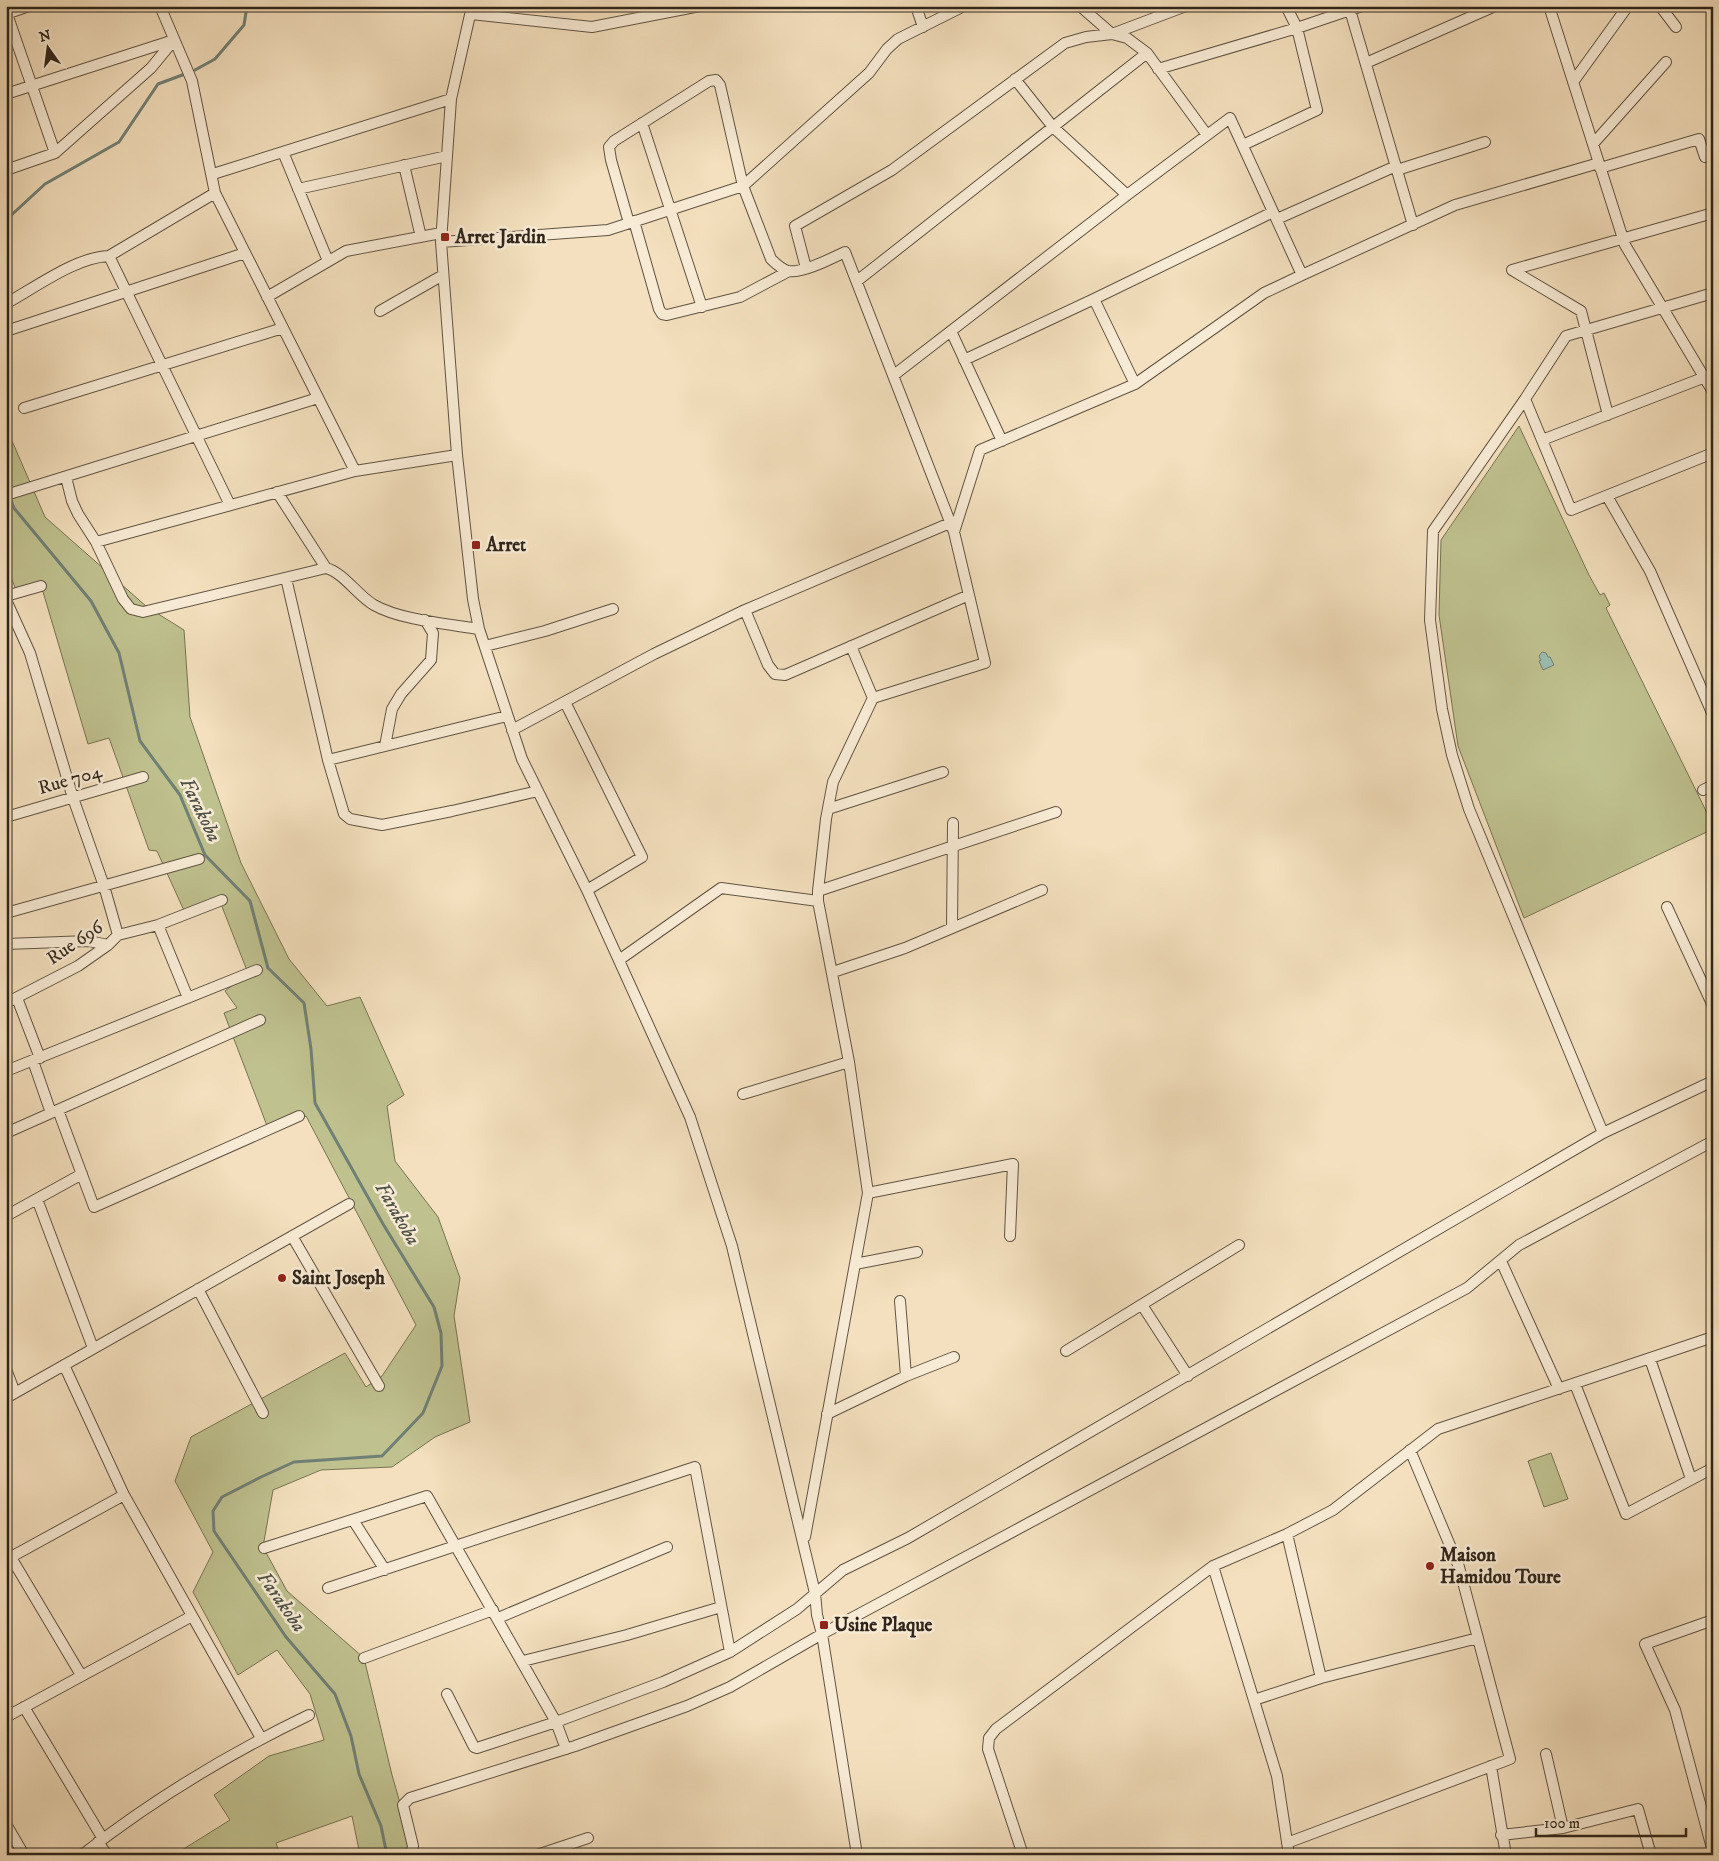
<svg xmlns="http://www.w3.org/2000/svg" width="1719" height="1861" font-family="'IM FELL DW Pica',serif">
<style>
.green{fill:#bfc18f;stroke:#777354}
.water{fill:#9cbdb2;stroke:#708075}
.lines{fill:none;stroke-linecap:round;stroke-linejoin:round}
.stream{stroke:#708075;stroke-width:3}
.minor-casing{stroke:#605443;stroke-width:12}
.minor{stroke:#f8ebd5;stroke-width:10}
.poi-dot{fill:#8f2418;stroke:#f8ebd5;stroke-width:2}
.labels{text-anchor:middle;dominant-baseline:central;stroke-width:5;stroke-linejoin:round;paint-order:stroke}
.poi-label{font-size:19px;font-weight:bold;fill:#2f251a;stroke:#f8ebd5;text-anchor:start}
.street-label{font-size:19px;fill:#2f251a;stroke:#f8ebd5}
.water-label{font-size:20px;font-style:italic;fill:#505348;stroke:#f8ebd5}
</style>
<rect width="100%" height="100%" fill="#f4e0be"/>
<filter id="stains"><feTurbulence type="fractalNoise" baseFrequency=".004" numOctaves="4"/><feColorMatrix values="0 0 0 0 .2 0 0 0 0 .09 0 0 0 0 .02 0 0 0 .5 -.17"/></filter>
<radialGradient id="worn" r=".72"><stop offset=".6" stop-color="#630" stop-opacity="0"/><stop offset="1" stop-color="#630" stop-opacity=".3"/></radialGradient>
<path class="green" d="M1519,426l70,149 11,20 4,-2 6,12 -4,3 107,217v4l-189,89 -66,-172 -19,-131 2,-75z
M6,427l39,90 102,90 37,23 6,87 51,146 48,96 38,47 33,-9 44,98 -17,11 8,55 43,56 22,61 -6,38 16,106 -35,15 -43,30 -71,3 -48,20 -10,57 24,44 77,67 28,117 23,80h-55l-8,-39 -76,27 4,12h-106l56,-35 -16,-25 55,-39 55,-16 -14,-46 -33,-44 -39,25 -45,-83 20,-40 -38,-71 16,-44 154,-84 21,34 16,-11 34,-51 -110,-209 -37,15 -45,-118 13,-5 -12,-17 23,-18 -29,-74 -33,16 -29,-64 -8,-1 -40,-112 -21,6 -47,-159 -25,5 -10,-26z
M1551,1453l17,46 -24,8 -16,-46z"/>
<path class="water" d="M1542,652l4,1 2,4h2l4,8 -11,5 -4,-9 2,-1 -2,-4z"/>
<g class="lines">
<path class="stream" d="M195,70l20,-11 29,-34 3,-19
M6,220l39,-36 74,-42 39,-58 27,-10
M6,488l8,20 77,93 28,52 21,88 40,54 25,60 45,46 18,67 36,35 7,46 4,54 68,121 51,83 7,26 1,33 -19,47 -41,43 -88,6 -33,15 -39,20 -9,14 1,20 72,106 49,57 16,42 8,38 22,52 6,29"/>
<g class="minor-casing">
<path id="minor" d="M160,6l32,75 23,112 140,278
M472,6l-21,93 -10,143 16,213 16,144 6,30 43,130 65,131 103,227 42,129 83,347 2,22 5,19 35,221
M916,6l7,21
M1080,6l32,28 15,4 20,15 60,82
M1549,6l76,239 88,147
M1660,6l16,21
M1350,10l63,215
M6,14l23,-8
M7,14l48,139
M471,14l121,13 108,-21
M1366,63l127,-56
M1158,69l139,-41 65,-22
M1015,79l38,48 74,68
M1573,82l52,-72
M6,94l168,-54
M642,123l60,184
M1593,144l73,-82
M1243,145l74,-35 -20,-82 -11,-22
M283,152l45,109
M404,165l17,72
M1600,168l99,-29 6,18
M6,170l49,-17 96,-85 23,-28
M1397,170l88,-28
M213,174l238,-75
M298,189l149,-33
M1277,219l119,-53
M634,221l25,88 3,5 5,1 73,-18 49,-26
M629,223l-18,-63 -2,-13 5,-6 95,-60 7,-1 4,5 23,101 28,73c5,5 10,10 17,12 14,3 44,-13 57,-19l109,280 31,131 -112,35 -40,84 -7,37 -8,72v10l31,161 19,131 -63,344
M441,242l167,-12 135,-44 126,-113 18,-24 11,-10 66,-33
M109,256l121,249
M806,268l-11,-42 97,-56 173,-127 21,-6 26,-3 74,-28
M1512,270l201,-57
M1512,270l69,41 27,104
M857,281l290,-228
M267,297l79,-46 95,-18
M1094,299l41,85
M7,303c29,-16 69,-46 102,-47l106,-63
M380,311l63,-36
M6,331l239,-78
M951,331l51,110
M964,360l130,-61 179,-87
M894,375l233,-180 103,-77 72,157
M1525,399l46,111 142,-57
M24,408l259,-80
M1542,440l171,-66
M66,477l6,24 6,13 18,28 27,57 8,10 12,3 183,-44c18,5 31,27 48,37 26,15 75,19 105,24
M277,492l49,76
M6,495l312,-97
M1607,496l43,75 63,144
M954,532l26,-82 155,-66 129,-91 38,-18 153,-70 144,-42
M96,542l259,-71 102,-16
M286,578l42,182 16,54 6,5 32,6 70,-14 86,-20
M6,596l35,-10
M6,600l24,53 43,145 31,88 14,49
M745,610l23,55 7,9 10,1 184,-80
M485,646l60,-15 68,-22
M851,646l22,52
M565,702l77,155 -55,33
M512,730l142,-76 91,-44 205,-87
M385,746l7,-37 9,-15 30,-34 2,-27 -8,-13
M328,760l179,-44
M1703,790l10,-5
M828,809l115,-37
M6,817l137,-40
M818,891l238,-79
M1667,907l46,99
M6,913l193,-54
M158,925l30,73
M952,928l1,-105
M6,944l83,-3 19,4
M619,960l102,-72 97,13
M833,972l72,-24 137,-58
M17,998l23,60
M6,1003l72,-37 30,-21 10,-10 40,-10 64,-25
M33,1061l18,52
M6,1071l251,-101
M743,1094l106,-32
M58,1110l36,97 205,-91
M6,1133l254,-113
M1603,1133l-134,-324 -17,-54 -10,-46 -12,-89 3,-89 92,-132 41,-63 147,-43
M868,1193l145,-29 -3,72
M37,1199l56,149
M6,1216l76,-42
M292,1236l87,150
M1501,1261l58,128
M855,1264l62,-12
M198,1289l65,124
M900,1301l6,75
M1142,1305l46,71
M1066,1351l173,-106
M1650,1359l41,120
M64,1365l60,130 137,243
M6,1369l9,24
M1575,1384l51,130 87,-46
M6,1398l343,-194
M827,1414l79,-38 48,-19
M353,1520l32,50
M1287,1534l34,144
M264,1548l163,-52 129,226 10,27
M6,1549l75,126
M11,1557l113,-62
M1213,1566l64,210 12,79
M328,1588l367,-121 35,185
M498,1618l169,-71
M1713,1620l-68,24 30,66 38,142
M364,1658l129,-48
M523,1661l104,-26 94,-28
M447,1694l27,53 3,1 79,-26 107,-40 67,-30 67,-43 46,-39 65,-32 695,-405 110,-52
M1254,1700l67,-22 157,-40
M24,1707l79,132
M6,1717l186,-101
M1546,1754l17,74
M1491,1766l15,89
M6,1824l18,31
M1501,1835l62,-7 75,-19 13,46
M98,1842l9,13
M1287,1843l223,-84 -51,-192 -49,-117
M82,1855c69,-54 148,-102 227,-140
M411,1855l2,-9 -10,-41 7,-7 165,-52 112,-40 43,-19 92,-53 645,-346 52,-43 194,-104
M537,1855l51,-17
M1023,1855l-35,-106 1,-11 7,-9 217,-163 74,-32 46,-24 105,-81 275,-92"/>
</g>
<use href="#minor" class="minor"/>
</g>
<g class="poi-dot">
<rect x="440" y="232" width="10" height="10" rx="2.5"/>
<rect x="471" y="540" width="10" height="10" rx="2.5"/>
<circle cx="282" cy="1278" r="5"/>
<circle cx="1430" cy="1566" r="5"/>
<rect x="819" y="1620" width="10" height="10" rx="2.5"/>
</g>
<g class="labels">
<g class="poi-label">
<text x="455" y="237">Arret Jardin</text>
<text x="486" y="545">Arret</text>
<text x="292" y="1278">Saint Joseph</text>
<text x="1440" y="1555">Maison<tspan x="1440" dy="22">Hamidou Toure</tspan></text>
<text x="834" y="1625">Usine Plaque</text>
</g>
<g class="street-label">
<text transform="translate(70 780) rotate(-16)">Rue 704</text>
<text transform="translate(75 943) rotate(-34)">Rue 696</text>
</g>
<g class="water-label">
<text transform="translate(200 810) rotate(64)">Farakoba</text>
<text transform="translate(397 1214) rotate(60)">Farakoba</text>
<text transform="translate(281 1602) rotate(55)">Farakoba</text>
</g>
</g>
<rect width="1719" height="1861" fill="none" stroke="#f4e0be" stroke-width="25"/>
<rect x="8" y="8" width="1704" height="1846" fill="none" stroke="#2f251a" stroke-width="2.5"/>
<rect x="12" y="12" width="1694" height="1836" fill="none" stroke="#2f251a"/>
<g transform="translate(48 48) rotate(346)" stroke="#f8ebd5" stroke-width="4" paint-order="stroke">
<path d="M0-4L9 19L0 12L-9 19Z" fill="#2f251a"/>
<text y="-8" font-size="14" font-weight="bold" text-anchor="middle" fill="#2f251a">N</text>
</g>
<path d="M1536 1828v8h150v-8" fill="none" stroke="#2f251a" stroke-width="2.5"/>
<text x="1544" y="1828" font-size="15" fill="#2f251a" stroke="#f8ebd5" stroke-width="4" paint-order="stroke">100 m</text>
<rect width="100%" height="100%" filter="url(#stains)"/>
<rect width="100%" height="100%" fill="url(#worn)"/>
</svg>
